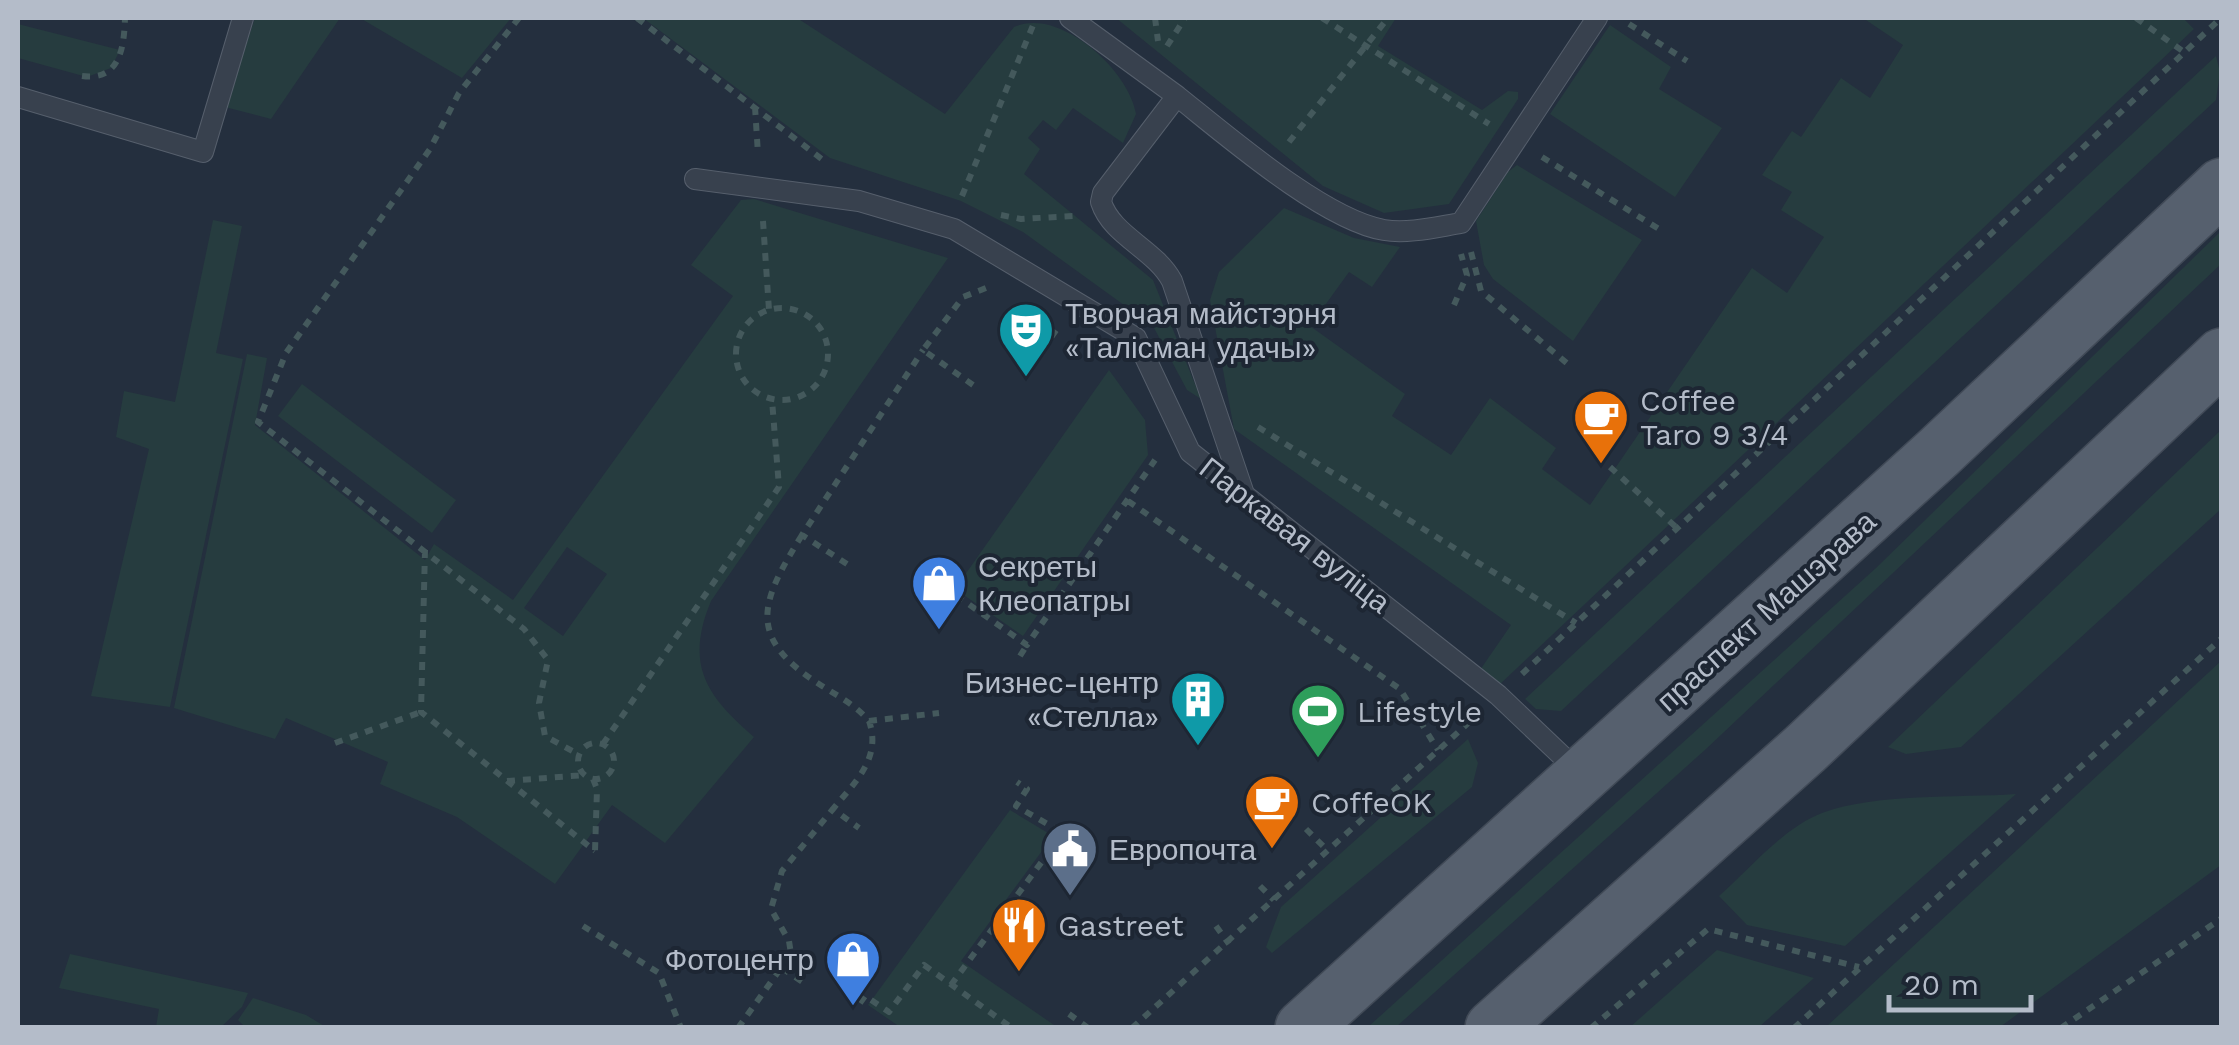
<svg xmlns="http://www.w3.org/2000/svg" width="2239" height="1045" font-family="'Work Sans',sans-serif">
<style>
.green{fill:#263c3f;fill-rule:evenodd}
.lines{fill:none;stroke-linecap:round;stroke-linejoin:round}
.lane-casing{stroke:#565f6c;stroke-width:22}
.primary-casing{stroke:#414a57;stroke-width:58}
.path{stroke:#44595c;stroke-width:6;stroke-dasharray:8 8;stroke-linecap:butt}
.lane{stroke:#38414e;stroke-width:20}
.primary{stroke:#56606e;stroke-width:55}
.labels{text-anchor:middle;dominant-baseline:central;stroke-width:8;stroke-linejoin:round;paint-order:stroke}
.poi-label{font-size:30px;fill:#b4bcc9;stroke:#1d2633;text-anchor:start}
.street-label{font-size:30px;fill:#b4bcc9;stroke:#1d2633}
</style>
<rect width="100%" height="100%" fill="#242f3e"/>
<path class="green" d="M255,18h85l-69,101 -46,-12z
M360,18h151l-49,60z
M643,18h154l148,96 69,-87c45,-21 115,43 122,87l-13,29 -50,-35 -17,22 -13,-10 -15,18 12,11 -16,25 129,106 48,119 -14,-9 -34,-64 -130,-94 -62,-31 -131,-43z
M1116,18h280l-18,28 104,64 26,-19 10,1v7l-69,105 -65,9 -61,-27z
M1863,18h320l11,11 -697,658 -17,-17 31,-45 -277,-196 -24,-129 9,-28 65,-64 70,30 46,9 -28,40 -23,-15 -39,54 95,68 -13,22 59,39 39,-57 66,50 -14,21 48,36 162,-237 35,25 37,-56 -43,-27 11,-18 -30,-17 30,-44 9,6 40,-59 29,20 33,-53z
M18,24l102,26 -9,18 -24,9 -69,-19z
M1610,25l61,42 -12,22 63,39 -47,69 -125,-83z
M2216,56l4,16 -4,28 -655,611 -25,-2 -11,-10z
M1517,165l125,75 -69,101 -80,-62 -9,-14 -8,-44 32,-49z
M754,199l194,59 -237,343c-26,63 -6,94 43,136l-89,106 -53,-38 -57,79 -98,-67 -77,-33 8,-22 -102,-44 -11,21 -101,-31 73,-354 20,4 -12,67 170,135 9,-16 79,56 220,-304 -42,-31 50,-65zM567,547l40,27 -44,62 -39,-28z
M213,220l29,6 -26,127 27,6 -73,348 -79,-11 58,-247 -33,-12 8,-46 51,11z
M2221,231v33l-515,485 -310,278h-28l508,-459z
M1109,370l36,50 3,35 -125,181 -68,-47z
M302,384l154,116 -24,33 -154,-117z
M2221,430v79l-260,238 -55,7 -18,-7z
M2221,661v204l-221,162h-174z
M1468,739l10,24 -6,24 -200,166 -6,-6 15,-40z
M2016,794l-171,152 -98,-21 -28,-29c31,-27 64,-68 103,-83 54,-20 136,-15 194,-19z
M1010,810l43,26 -92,125 96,66h-157l-32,-22z
M1717,950l97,28 -55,49h-129z
M70,954l178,39 -6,14 -21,20h-65l3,-18 -100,-21z
M253,998l53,17 20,12h-81l-7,-7z"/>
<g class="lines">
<g class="lane-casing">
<path id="lane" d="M1070,18l107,78 -74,97 -2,9c11,34 54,47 71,79l72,213
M1177,96c49,39 147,124 207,134 24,4 52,-3 77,-7l136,-205
M18,97l185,55 40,-134
M695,179l164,22 95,28 182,109 54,114 308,243 81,77"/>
</g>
<g class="primary-casing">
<path id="primary" d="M1303,1028l635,-575 284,-267
M1493,1028l312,-279 417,-393"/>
</g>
<path class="path" d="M519,18l-60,75 -29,56 -144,204 -28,69 266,207 24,31 -9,43 6,33 33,18
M637,18l186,142
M1155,18l3,23
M1322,18l167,106
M2136,18l48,34
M1629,24l58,37
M1167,46l18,-28
M82,76c38,5 42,-28 43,-58
M755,107l3,47
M1289,142l99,-124
M1542,157l117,72
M962,196l72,-173
M1001,215l20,4 52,-3
M763,221l6,89
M1471,252l10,39 88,74
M1454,305l13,-30 -6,-21
M736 354a46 46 0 1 1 92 0a46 46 0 1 1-92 0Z
M1033,363l24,-34
M973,385l-50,-35 40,-53 23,-9
M1258,427l318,196
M1610,467l67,61
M1128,501l272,188 38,61
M802,535c-40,65 -58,101 17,149 17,11 37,21 50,37 13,37 -14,61 -36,88l26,19
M425,550l-4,162 174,139
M847,564l-45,-29 121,-185
M937,618l17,-24 73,51 128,-185
M1020,656l7,-11
M1522,674l699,-656
M869,721l70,-8
M335,743l86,-31
M578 761a18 18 0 1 1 36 0a18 18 0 1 1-36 0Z
M603,744l176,-257 -7,-87
M593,779l4,10 -2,62
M507,781l77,-6
M1306,829l22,22
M1260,886l14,14
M583,926l76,47 22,55
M1216,926l13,18
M782,968l22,15
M951,985l112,-152 -47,-27 11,-17 -10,-7
M860,1003l5,-7 24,16 35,-47 88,63
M1069,1014l19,14
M738,1028l53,-74 -2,-13 -18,-32 11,-38 51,-62
M1132,1028l344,-312
M1591,1028l117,-99 151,38
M1794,1028l428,-390
M2061,1028l161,-110"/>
<use href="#lane" class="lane"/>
<use href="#primary" class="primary"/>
</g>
<defs>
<g id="theatre-pin" transform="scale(2.875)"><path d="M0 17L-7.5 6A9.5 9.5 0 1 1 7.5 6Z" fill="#0f9aa8" stroke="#1d2633"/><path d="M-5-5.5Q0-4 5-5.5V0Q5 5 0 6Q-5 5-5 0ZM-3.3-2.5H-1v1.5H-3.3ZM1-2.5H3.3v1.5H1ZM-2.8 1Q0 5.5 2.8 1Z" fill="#fff"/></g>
<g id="cafe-pin" transform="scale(2.875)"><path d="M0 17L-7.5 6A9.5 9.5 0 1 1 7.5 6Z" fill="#e8710a" stroke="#1d2633"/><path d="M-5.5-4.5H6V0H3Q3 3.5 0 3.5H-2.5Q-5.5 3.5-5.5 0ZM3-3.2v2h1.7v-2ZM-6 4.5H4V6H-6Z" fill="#fff"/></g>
<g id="shop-pin" transform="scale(2.875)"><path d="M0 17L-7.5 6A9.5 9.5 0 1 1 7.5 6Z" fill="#3f7fe0" stroke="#1d2633"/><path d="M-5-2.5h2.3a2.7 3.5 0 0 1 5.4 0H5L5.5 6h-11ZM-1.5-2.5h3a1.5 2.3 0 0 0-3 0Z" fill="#fff"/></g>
<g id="building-pin" transform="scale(2.875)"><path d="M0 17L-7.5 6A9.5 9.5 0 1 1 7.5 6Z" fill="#0f9aa8" stroke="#1d2633"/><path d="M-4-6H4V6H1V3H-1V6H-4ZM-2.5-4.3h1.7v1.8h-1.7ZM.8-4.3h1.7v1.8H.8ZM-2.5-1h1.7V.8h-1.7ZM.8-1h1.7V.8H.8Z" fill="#fff"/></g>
<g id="stadium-pin" transform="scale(2.875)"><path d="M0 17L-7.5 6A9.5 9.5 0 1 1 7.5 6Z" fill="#2e9e5b" stroke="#1d2633"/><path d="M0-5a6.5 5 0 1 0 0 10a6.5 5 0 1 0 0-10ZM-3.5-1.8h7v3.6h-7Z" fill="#fff"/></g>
<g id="civic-pin" transform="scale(2.875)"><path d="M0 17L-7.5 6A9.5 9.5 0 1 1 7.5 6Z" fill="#5c6f8a" stroke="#1d2633"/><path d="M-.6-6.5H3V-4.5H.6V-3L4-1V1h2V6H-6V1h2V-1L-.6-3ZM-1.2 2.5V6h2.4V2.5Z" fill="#fff"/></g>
<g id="restaurant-pin" transform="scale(2.875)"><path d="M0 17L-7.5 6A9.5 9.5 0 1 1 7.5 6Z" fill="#e8710a" stroke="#1d2633"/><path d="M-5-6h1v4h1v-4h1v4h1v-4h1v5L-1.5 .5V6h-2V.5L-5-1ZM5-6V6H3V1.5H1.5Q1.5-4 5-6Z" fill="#fff"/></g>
</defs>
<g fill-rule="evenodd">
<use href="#theatre-pin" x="1026" y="330"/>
<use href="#cafe-pin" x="1601" y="417"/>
<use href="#shop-pin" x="939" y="583"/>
<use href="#building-pin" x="1198" y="699"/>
<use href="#stadium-pin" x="1318" y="711"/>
<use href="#cafe-pin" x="1272" y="802"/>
<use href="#civic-pin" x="1070" y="849"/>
<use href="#restaurant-pin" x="1019" y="925"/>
<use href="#shop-pin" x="853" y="959"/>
</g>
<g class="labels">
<g class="poi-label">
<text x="1065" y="313">Творчая майстэрня<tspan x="1065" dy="34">«Талісман удачы»</tspan></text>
<text x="1640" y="400">Coffee<tspan x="1640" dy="34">Taro 9 3/4</tspan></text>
<text x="978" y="566">Секреты<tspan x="978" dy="34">Клеопатры</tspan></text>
<text x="1159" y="682" text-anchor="end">Бизнес-центр<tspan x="1159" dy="34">«Стелла»</tspan></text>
<text x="1357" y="711">Lifestyle</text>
<text x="1311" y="802">CoffeOK</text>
<text x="1109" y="849">Европочта</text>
<text x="1058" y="925">Gastreet</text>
<text x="814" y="959" text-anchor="end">Фотоцентр</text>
</g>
<g class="street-label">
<text transform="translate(1295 535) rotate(38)">Паркавая вуліца</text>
<text transform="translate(1766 611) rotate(-42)">праспект Машэрава</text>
</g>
</g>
<rect width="2239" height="1045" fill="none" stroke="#b4bcc9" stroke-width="40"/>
<path d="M1889 995v15h142v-15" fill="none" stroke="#b4bcc9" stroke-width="5"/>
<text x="1904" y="995" font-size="30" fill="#b4bcc9" stroke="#1d2633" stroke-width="8" paint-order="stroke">20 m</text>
</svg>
